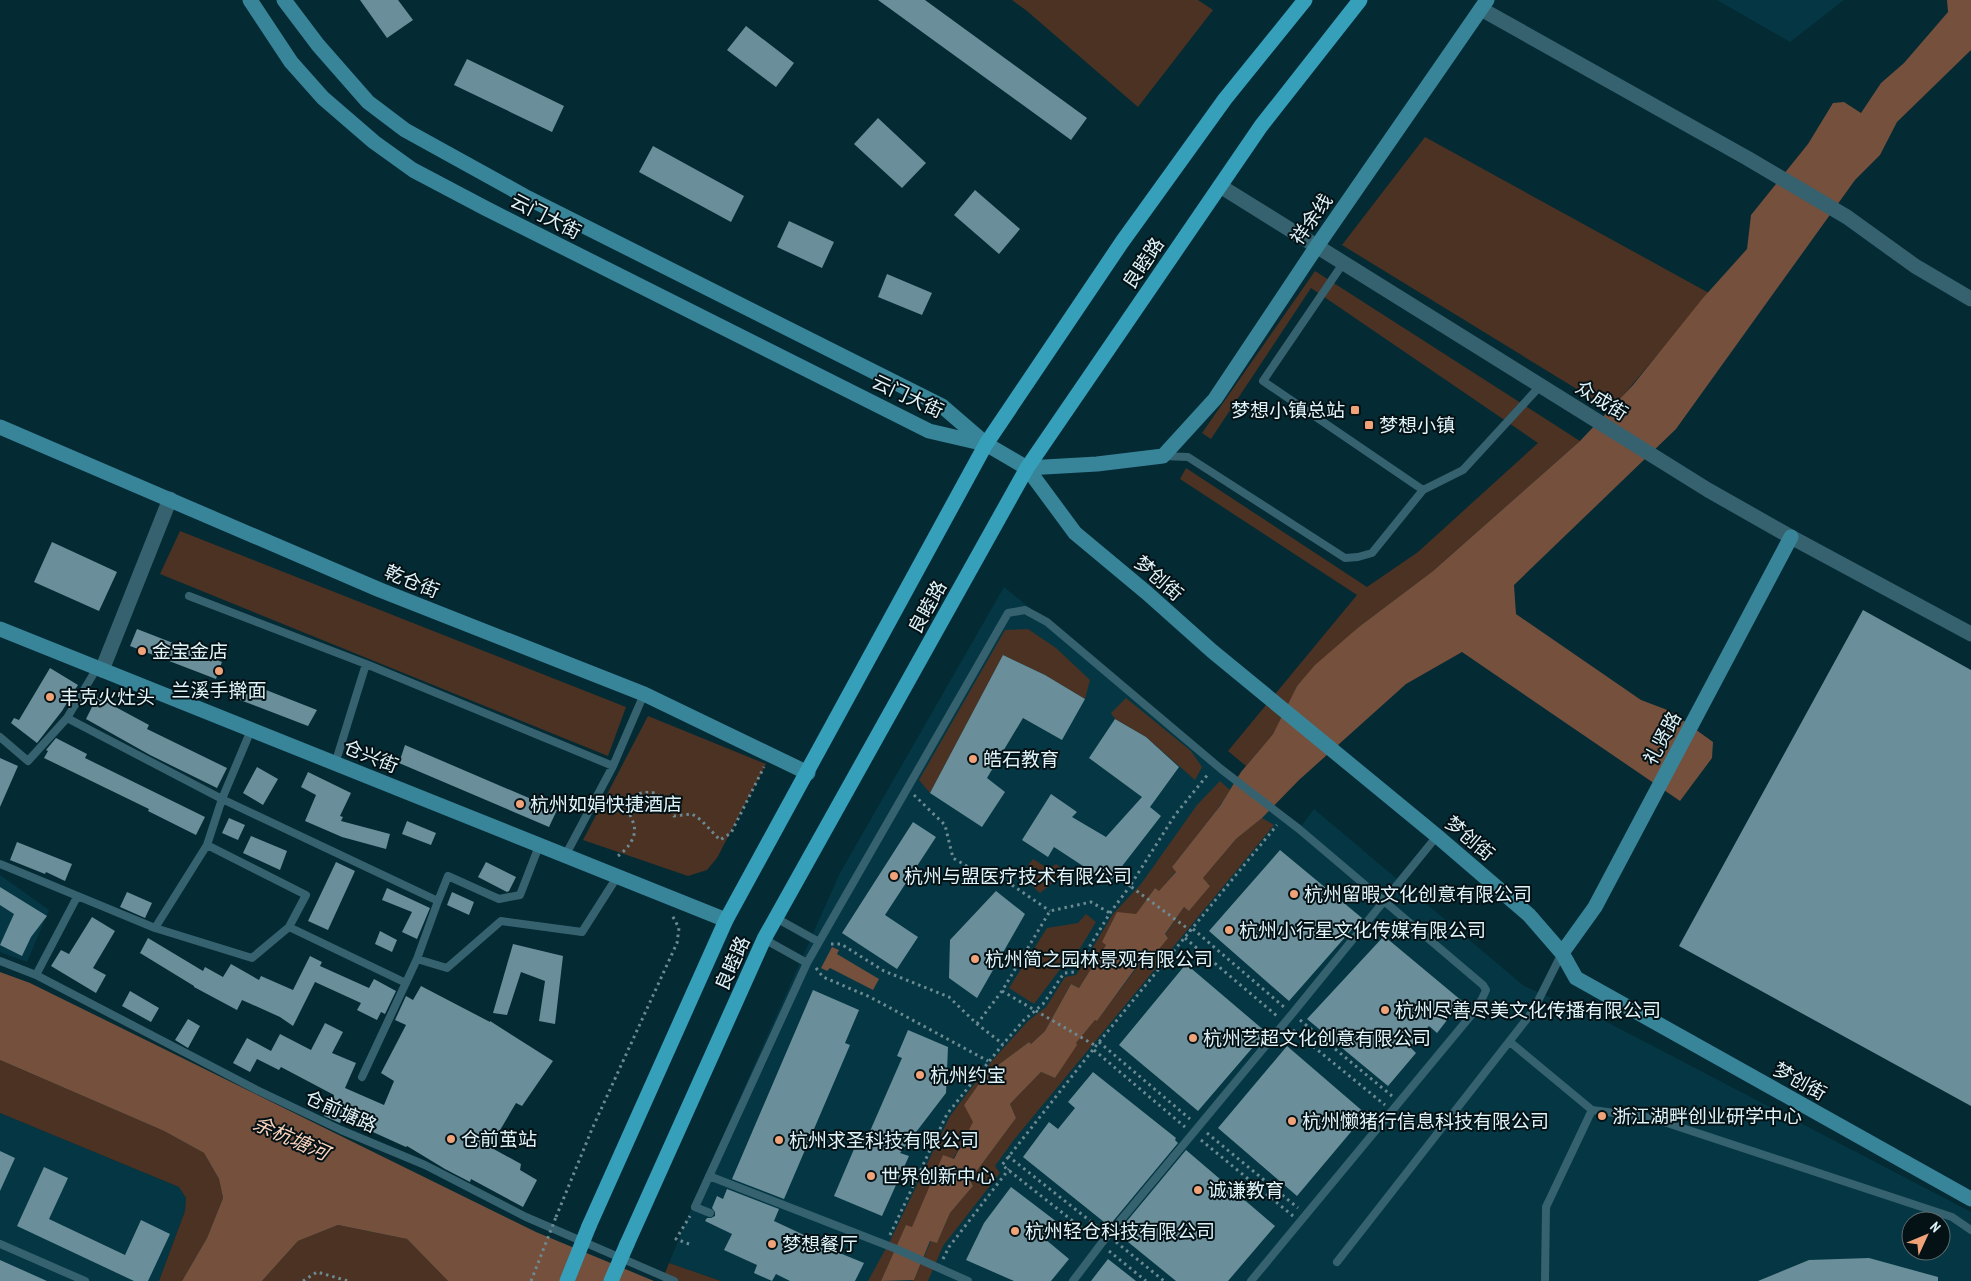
<svg xmlns="http://www.w3.org/2000/svg" width="1971" height="1281" font-family="'PT Sans Narrow','Noto Sans SC',sans-serif">
<style>
.built{fill:#043743;fill-rule:evenodd}
.green{fill:#4b3223}
.water{fill:#75503c}
.building{fill:#6a8f9a}
.lines{fill:none;stroke-linecap:round;stroke-linejoin:round}
.path{stroke:#6d8a92;stroke-width:3;stroke-dasharray:2.5 4;stroke-linecap:butt}
.lane{stroke:#36626f;stroke-width:8}
.street{stroke:#36626f;stroke-width:15}
.secondary{stroke:#388499;stroke-width:15}
.primary{stroke:#369fba;stroke-width:15}
.path-bridge{stroke:#6d8a92;stroke-width:3;stroke-dasharray:2.5 4;stroke-linecap:butt}
.primary-bridge{stroke:#369fba;stroke-width:15}
.poi-dot{fill:#f0a378;stroke:#041115;stroke-width:2}
.labels{text-anchor:middle;dominant-baseline:central;stroke-width:4;stroke-linejoin:round;paint-order:stroke}
.street-label{font-size:19px;fill:#dff3f9;stroke:#041115}
.poi-label{font-size:19px;fill:#dff3f9;stroke:#041115;text-anchor:start}
.water-label{font-size:20px;font-style:italic;fill:#fad2bd;stroke:#041115}
</style>
<rect width="100%" height="100%" fill="#042a34"/>
<path class="built" d="M1717,0h127l-54,42z
M1004,587l295,242 15,-20 210,177 79,34 368,192v69h-1250l-52,-18 34,-83 137,-307zM1911,1221h30v30h-30z
M0,875l49,35 -22,52 -27,-10z
M0,1113l179,74 7,11 -1,13 -26,70h-159z"/>
<path class="green" d="M1012,0h186l15,10 -75,97 -111,-96z
M1425,137l284,156 -98,117 -269,-165z
M1315,271l265,170 -147,130 -73,55 -63,60 -24,48 -27,32 -18,-15 129,-156 -177,-116 6,-11 181,119 51,-35 120,-109 -227,-155 -100,151 -9,-6z
M180,531l446,176 -18,49 -448,-182z
M1028,629l28,19 34,32 -5,19 -40,-24 -42,-20 -73,138 -11,-13 86,-150z
M1126,698l65,53 11,16 -7,13 -49,-43 -31,-18 -4,-6z
M648,716l118,48 -49,94 -10,12 -19,6 -105,-36z
M1220,781l10,9 -14,21 -44,56 4,4 -17,21 -4,-4 -19,26 -30,31 -27,43 -8,-4 -26,47 -14,13 -2,-2 -39,29 -9,10 -17,24 10,17 -21,37 -10,-3 -31,72 -6,-2 -25,55h-13l22,-40 60,-125 41,-54 37,-41 18,-14 19,-30 11,-2 37,-61 28,-30 56,-79z
M1262,818l12,7 -261,316 -18,25 5,7 -57,73 -15,35h-17l3,-1 17,-39 6,2 13,-30 23,-27 -3,-6 46,-62 -6,-14 31,-32 14,6 20,-34 20,-24 2,1 41,-55 18,-13 12,-16 -3,-2 19,-28 5,4 21,-26 -8,-6 34,-40z
M1033,859l16,10 7,-5 10,8 -26,21 -20,-18z
M1086,914l10,8 -26,43 -9,3 -27,36 -25,-16 38,-60 31,-5z
M0,1060l164,71 40,22 15,26 4,19 -16,40 -25,43h-23l26,-70 1,-13 -7,-11 -179,-74z
M338,1225l69,14 41,42h-186l36,-40z
M669,1263l52,18h-59z"/>
<path class="water" d="M1947,0h24v50l-74,72 -17,33 -25,25 -179,249 -162,156 2,29 125,86 29,11 43,31 -1,16 -32,43 -218,-149 -56,32 -107,96 -37,38 -26,21 -33,39 7,8 -21,25 -5,-4 -19,27 3,4 -12,15 -19,13 -40,55 -2,-1 -19,23 1,2 -22,33 -14,-6 -31,32 6,14 -46,62 3,6 -23,27 -13,30 -7,-2 -16,39 -33,1 25,-56 6,2 31,-72 11,4 19,-37 -9,-17 17,-24 9,-10 39,-29 2,2 14,-13 26,-47 8,4 27,-43 -4,-3 15,-30 19,2 19,-26 4,3 17,-19 -4,-5 48,-61 21,-34 32,-38 24,-48 18,-21 45,-39 73,-55 147,-130 53,-56 70,-87 44,-49 4,-34 57,-71 25,-41 11,-1 17,11 20,-30 23,-20 44,-51z
M832,947l7,3 -2,4 42,25 -6,11 -43,-22 -3,3 -6,-3z
M0,972l30,11 506,249 118,49h-206l-41,-42 -69,-14 -40,16 -36,40h-80l25,-43 16,-40 -4,-19 -15,-26 -40,-22 -164,-71z"/>
<path class="building" d="M360,0h38l15,20 -26,18z
M878,0h47l162,118 -16,22z
M746,26l48,37 -18,24 -49,-37z
M467,59l97,47 -12,26 -98,-47z
M878,118l48,45 -24,25 -48,-44z
M653,146l91,50 -13,26 -92,-50z
M975,190l45,39 -21,25 -45,-39z
M789,221l45,21 -12,26 -45,-21z
M887,274l45,19 -10,22 -44,-18z
M52,542l65,30 -18,39 -65,-29z
M1863,610l108,60v436l-292,-160z
M137,629l85,33 -6,17 -86,-33z
M1003,655l42,20 40,24 -23,41 -39,-22 -36,60 18,14 -23,35 -52,-34z
M50,668l28,17 -16,26 -25,32 -26,-20 3,-5 5,2z
M246,682l71,28 -9,16 -68,-26z
M97,697l52,28 -2,4 80,39 -10,20 -67,-33 -64,-36z
M1115,719l31,18 33,30 -29,40 11,9 -52,67 -55,-36 -6,10 -26,-17 29,-46 26,18 -5,5 34,20 36,-40 -53,-39z
M56,738l31,16 -2,4 120,59 -9,18 -48,-24 1,-2 -105,-51 4,-7 -2,-1z
M405,745l152,65 -8,17 -150,-64z
M0,758l18,8 -18,41z
M257,767l21,12 -15,26 -20,-12z
M308,772l43,21 -11,23 3,1 -2,4 49,13 -4,15 -44,-12 -37,-16 11,-26 -15,-8z
M229,818l16,7 -7,15 -16,-7z
M407,821l29,12 -5,12 -29,-11z
M913,822l23,15 -51,78 33,22 -21,32 -55,-36z
M251,836l36,15 -7,19 -37,-17z
M17,842l55,22 -7,17 -19,-9 -1,2 -35,-14z
M1280,850l82,68 -73,83 -80,-70z
M336,862l19,9 -27,59 -20,-9z
M486,862l30,15 -7,14 -2,1 -29,-15z
M0,887l47,29 -16,21 -9,19 -22,-11 14,-31 -14,-9z
M387,888l43,20 -13,31 -15,-7 10,-20 -30,-12z
M996,891l29,23 -48,84 -28,-20 1,-38z
M127,892l25,11 -7,15 -25,-11z
M452,892l22,10 -5,13 -22,-10z
M92,917l23,14 -22,37 13,7 -10,18 -45,-27 10,-16 8,4z
M380,931l17,9 -5,12 -17,-8z
M1384,936l78,65 -25,32 -8,-7 -19,21 6,6 -28,33 -81,-67z
M148,938l55,33 2,-4 18,10 8,-13 28,16 2,-4 32,14 17,-34 12,6 -2,4 49,22 5,-9 22,12 -11,23 -4,-2 -4,8 -20,-10 4,-7 -46,-21 -22,44 -13,-9 -38,-17 -5,10 -43,-23v-1l-54,-33z
M513,944l50,12 -8,68 -16,-3 6,-40 -24,-9 -14,43 -14,-2z
M1186,964l80,68 -68,79 -79,-66z
M421,986l69,36v-1l63,40 -31,45 -6,-3 -26,44 31,17 -1,6 17,10 -14,27 -52,-28 -1,3 -25,-13 -38,-23 -1,1 -64,-29 -2,5 -16,-7 10,-21 -53,-28 -2,3 -22,-11 -7,13 -17,-9 14,-25 24,13 9,-17 31,16 14,-27 18,9 -11,21 24,10 -11,25 39,17 10,-24 -13,-8 25,-48 -11,-5 11,-24 7,4z
M813,990l46,20 -14,33 5,2 -66,154 -52,-20z
M130,991l29,17 -8,14 -29,-16z
M188,1019l12,7 -12,22 -13,-8z
M908,1030l40,17 -2,46 -46,60 9,3 -27,60 -48,-20 26,-61 7,3 35,-80 -5,-2z
M1287,1046l79,68 -69,82 -79,-68z
M1093,1072l83,66 -1,2 3,3 -69,83 -86,-69 26,-35 9,7 17,-21 -7,-6z
M1186,1150l89,76 -47,55h-52l-59,-48z
M0,1151l15,7 -15,33z
M44,1167l24,11 -19,41 76,36 16,-35 29,14 -22,47h-14l-117,-55z
M1011,1187l46,35 -12,17 24,20 -18,22h-37l-48,-21 18,-37z
M727,1189l52,20 -5,12 30,14 -1,3 61,25 -9,18h-65l-14,-7 -4,7 -18,-8 3,-8 -33,-15 8,-16 -27,-13 2,-3h4l4,-2v-4l-3,-4 5,-12 6,3z
M1869,1258l69,19v4h-180l51,-21z
M1108,1259l28,22h-45z
M0,1260l47,21h-47z"/>
<g class="lines">
<path class="path" d="M914,795l31,30 8,33 29,17 5,-7 63,43
M618,856c9,-7 19,-18 16,-31 -1,-4 -4,-8 -4,-12 0,-7 5,-13 8,-19 23,-7 25,8 36,22l18,-2 9,6 19,20 11,-7 33,-66
M1193,929l91,78
M1191,931l-61,-45 45,-71 34,-42
M1185,938l92,78
M831,944h10l43,27 65,26 28,27 26,20
M816,968l7,9 47,20 118,64
M1002,991l94,55
M1300,1020l92,76
M977,1024l25,-33 48,-80 41,-9 19,11
M1293,1030l92,75
M1099,1042l91,77
M1094,1050l91,77
M1207,1133l91,75
M1201,1140l92,76
M1008,1156l91,72
M556,1217l36,-88 85,-186 2,-15 -7,-13
M890,1235l57,-121 56,-70 21,-24 19,-16 21,-31 10,-1 36,-59 20,-27
M1093,1237l-91,-72 97,-123 178,-217
M1116,1242l48,39
M689,1244l-13,-5 14,-23
M1109,1251l37,30
M943,1259l6,-12 60,-78
M303,1281l14,-9 31,9"/>
<path class="lane" d="M1344,262l-81,119 160,109
M1163,456l25,1 157,101 13,-1 14,-4 51,-63 40,-20 78,-85
M189,596l177,68 247,102
M67,718l155,81 216,102 10,-25 51,23 21,-4 19,-49
M251,730l-29,69 -15,46 99,50 -17,32 117,56
M0,737l28,24 39,-43 30,-50
M335,764l31,-100
M565,856l48,-90 31,-72
M0,864l155,64 97,30 37,-31
M776,918l43,24 189,-329 17,-3 22,12 174,147 78,60 184,156 3,5 -4,9 -9,14 -222,268
M155,928l52,-83
M417,959l21,-58
M0,961l36,14 221,115 84,40 84,35 101,52 148,64
M807,963l12,-21
M36,975l41,-78
M1510,1042l82,68 60,8 300,99 19,13
M362,1077l55,-118 30,9 54,-47 81,11 35,-55
M709,1176l185,72 74,33
M710,1213l-15,-6 112,-244 -43,-24
M0,1244l85,37
M1337,1262l196,-251 29,-58
M1073,1281l28,-37 191,-230 145,-178
M1545,1281l1,-74 46,-97"/>
<path class="street" d="M1481,9l266,149 100,59 68,49 56,33
M1220,186l488,304 83,47 180,97
M102,670l68,-171"/>
<path class="secondary" d="M250,0l41,62 32,36 51,44 39,28 72,38 444,223 56,13
M284,0l34,45 50,57 37,28 123,68 414,208 44,38 41,24 48,65 72,60 65,58 225,185 92,79 33,38 14,25 395,221
M0,427l380,163 264,104 164,79
M1027,468l70,-4 66,-8 52,-57 102,-153 170,-246
M0,629l726,291
M1562,953l33,-46 196,-370"/>
<path class="primary" d="M589,1226l137,-306 260,-476 136,-202 103,-143 80,-99
M627,1244l137,-305 263,-471 234,-342 99,-126"/>
<path class="path-bridge" d="M531,1281l25,-64"/>
<path class="primary-bridge" d="M567,1281l22,-55
M611,1281l16,-37"/>
</g>
<g class="poi-dot">
<rect x="1350" y="405" width="10" height="10" rx="2.5"/>
<rect x="1364" y="420" width="10" height="10" rx="2.5"/>
<circle cx="142" cy="651" r="5"/>
<circle cx="219" cy="671" r="5"/>
<circle cx="50" cy="697" r="5"/>
<circle cx="973" cy="759" r="5"/>
<circle cx="520" cy="804" r="5"/>
<circle cx="894" cy="876" r="5"/>
<circle cx="1294" cy="894" r="5"/>
<circle cx="1229" cy="930" r="5"/>
<circle cx="975" cy="959" r="5"/>
<circle cx="1385" cy="1010" r="5"/>
<circle cx="1193" cy="1038" r="5"/>
<circle cx="920" cy="1075" r="5"/>
<circle cx="1602" cy="1116" r="5"/>
<circle cx="1292" cy="1121" r="5"/>
<circle cx="451" cy="1139" r="5"/>
<circle cx="779" cy="1140" r="5"/>
<circle cx="871" cy="1176" r="5"/>
<circle cx="1198" cy="1190" r="5"/>
<circle cx="1015" cy="1231" r="5"/>
<circle cx="772" cy="1244" r="5"/>
</g>
<g class="labels">
<g class="street-label">
<text transform="translate(546 216) rotate(27)">云门大街</text>
<text transform="translate(1311 219) rotate(-55)">祥余线</text>
<text transform="translate(1143 263) rotate(-56)">良睦路</text>
<text transform="translate(908 396) rotate(25)">云门大街</text>
<text transform="translate(1602 400) rotate(32)">众成街</text>
<text transform="translate(1159 578) rotate(41)">梦创街</text>
<text transform="translate(412 581) rotate(22)">乾仓街</text>
<text transform="translate(927 607) rotate(-61)">良睦路</text>
<text transform="translate(1662 738) rotate(-62)">礼贤路</text>
<text transform="translate(371 756) rotate(22)">仓兴街</text>
<text transform="translate(1470 838) rotate(40)">梦创街</text>
<text transform="translate(732 963) rotate(-66)">良睦路</text>
<text transform="translate(1800 1081) rotate(29)">梦创街</text>
<text transform="translate(341 1111) rotate(24)">仓前塘路</text>
</g>
<g class="poi-label">
<text x="1345" y="410" text-anchor="end">梦想小镇总站</text>
<text x="1379" y="425">梦想小镇</text>
<text x="152" y="651">金宝金店</text>
<text x="219" y="690" text-anchor="middle">兰溪手擀面</text>
<text x="60" y="697">丰克火灶头</text>
<text x="983" y="759">皓石教育</text>
<text x="530" y="804">杭州如娟快捷酒店</text>
<text x="904" y="876">杭州与盟医疗技术有限公司</text>
<text x="1304" y="894">杭州留暇文化创意有限公司</text>
<text x="1239" y="930">杭州小行星文化传媒有限公司</text>
<text x="985" y="959">杭州简之园林景观有限公司</text>
<text x="1395" y="1010">杭州尽善尽美文化传播有限公司</text>
<text x="1203" y="1038">杭州艺超文化创意有限公司</text>
<text x="930" y="1075">杭州约宝</text>
<text x="1612" y="1116">浙江湖畔创业研学中心</text>
<text x="1302" y="1121">杭州懒猪行信息科技有限公司</text>
<text x="461" y="1139">仓前茧站</text>
<text x="789" y="1140">杭州求圣科技有限公司</text>
<text x="881" y="1176">世界创新中心</text>
<text x="1208" y="1190">诚谦教育</text>
<text x="1025" y="1231">杭州轻仓科技有限公司</text>
<text x="782" y="1244">梦想餐厅</text>
</g>
<g class="water-label">
<text transform="translate(291 1138) rotate(24)">余杭塘河</text>
</g>
</g>
<g transform="translate(1926 1236) rotate(46)"><circle r="24" fill="#041115" stroke="#5c6b70"/>
<path d="M0-4L9 19L0 12L-9 19Z" fill="#f0a378"/>
<text y="-8" font-size="14" font-weight="bold" text-anchor="middle" fill="#dff3f9">N</text>
</g>
</svg>
